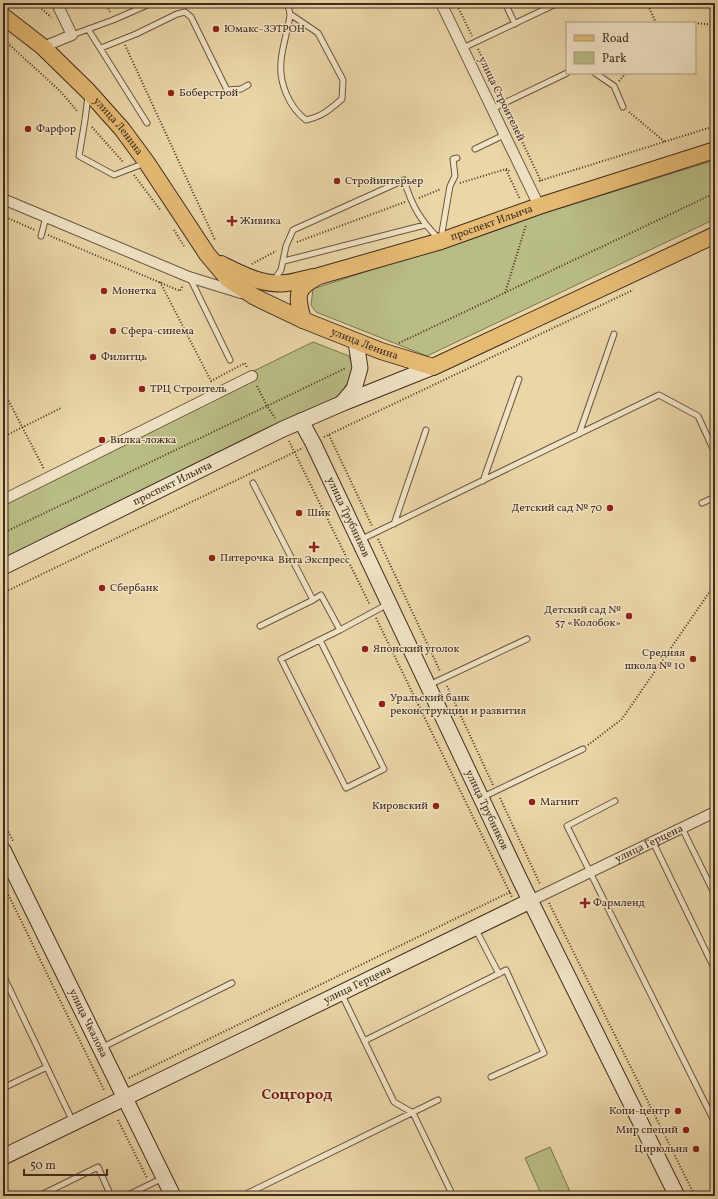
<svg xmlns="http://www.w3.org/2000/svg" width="718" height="1199" font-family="Vollkorn,serif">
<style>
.green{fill:#b9bd85;stroke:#7d7452}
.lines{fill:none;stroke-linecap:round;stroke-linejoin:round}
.lane-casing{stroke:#6b5641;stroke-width:7}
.street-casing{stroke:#6b5641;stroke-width:12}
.secondary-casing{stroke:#412b1f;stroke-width:17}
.primary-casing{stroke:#412b1f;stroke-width:18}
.path{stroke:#412b1f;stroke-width:2;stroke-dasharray:1 2;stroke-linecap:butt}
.lane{stroke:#f1e4c6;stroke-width:5}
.street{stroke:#f1e4c6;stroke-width:10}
.secondary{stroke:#f1e4c6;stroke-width:15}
.primary{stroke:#e5bb74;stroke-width:16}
.poi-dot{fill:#8f2418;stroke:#f1e4c6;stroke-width:1.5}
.labels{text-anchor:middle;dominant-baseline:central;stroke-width:3;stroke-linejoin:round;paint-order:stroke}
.poi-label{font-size:11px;fill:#412b1f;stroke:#f1e4c6;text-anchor:start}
.street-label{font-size:11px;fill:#412b1f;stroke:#f1e4c6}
.district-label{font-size:15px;font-weight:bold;fill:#7a1f14;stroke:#f1e4c6}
</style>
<rect width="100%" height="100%" fill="#ead6a7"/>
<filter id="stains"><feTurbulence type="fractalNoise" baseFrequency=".005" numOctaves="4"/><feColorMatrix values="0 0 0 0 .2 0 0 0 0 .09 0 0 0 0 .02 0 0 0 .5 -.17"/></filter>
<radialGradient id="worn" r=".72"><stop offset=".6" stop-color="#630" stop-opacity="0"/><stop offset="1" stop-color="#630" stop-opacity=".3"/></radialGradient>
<path class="green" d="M715,160v59l-288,137 -111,-44 -5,-7 2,-16 216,-71z
M313,342l36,14 5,14 -3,8 -13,19 -335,163v-60l89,-50z
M550,1147l22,49h-30l-17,-38z"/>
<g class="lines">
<g class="lane-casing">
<path id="lane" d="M287,3c1,4 3,8 3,12 -2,16 -8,31 -9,47 -2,21 8,45 25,58 17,-4 23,-10 36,-21l1,-19 -25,-47 -28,-19
M505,3l10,21
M88,29l59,94
M72,35l41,-15 39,-17
M101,48l35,-14 41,-20 8,-2 6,5 36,73 14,-1 7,-4
M463,48l95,-45
M595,73l19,13 9,21
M88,96l-3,24 -6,36 35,19 31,-12
M492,109l75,-36
M475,149l29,-14
M41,236l5,-19
M441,238l9,-52 5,-10 -2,-17 4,-1
M284,261l141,-36
M190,278l40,82
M274,280l7,-10 5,-24 7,-16 111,-50c8,26 16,40 35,59
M579,434l35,-100
M483,481l36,-102
M253,483l60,117 8,-5 19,35 48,-26
M702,503l13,-6
M394,524l32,-94
M360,540l299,-145 39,21 17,37
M260,626l53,-26
M320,640l64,129 -38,19 -65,-129 59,-29
M429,685l98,-46
M483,797l100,-48
M615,801l-48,25 148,297
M682,828l33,67
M653,842l62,128
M475,928l24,46
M3,975l70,147
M342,995l52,107 19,11 40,83
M364,1041l142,-71 38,83 -53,24
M101,1048l131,-65
M3,1088l44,-21
M39,1196l59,-29 13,29
M126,1196l37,-18
M242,1196l196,-96"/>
</g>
<g class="street-casing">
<g id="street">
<path d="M441,3l98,203"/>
<path d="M43,47l29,-12 -13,-27 -1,-5"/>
<path d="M3,199l186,78 52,16"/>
<path d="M3,500l249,-124"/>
<path id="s1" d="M530,901l185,-89"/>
</g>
</g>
<g class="secondary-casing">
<g id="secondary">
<path d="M343,402l11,-13 6,-21 -4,-26"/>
<path id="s2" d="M301,421l12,22 207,437 157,316"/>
<path id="s3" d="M3,567l280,-138 60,-26 90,-36"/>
<path id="s4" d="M3,850l170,346"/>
<path id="s5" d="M3,1157l527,-256"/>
</g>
</g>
<g class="primary-casing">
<g id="primary">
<path id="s6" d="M3,16l40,31 45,44 34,38 25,34 60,91 21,25 27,18 48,23 78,31 52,16 282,-132"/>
<path d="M221,264c20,10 42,22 65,19 9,-1 18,-4 27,-6"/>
<path id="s7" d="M303,320c-7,-25 -8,-32 16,-44l122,-35 98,-35 176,-56"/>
</g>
</g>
<path class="path" d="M35,3l16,14
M106,3l4,9
M456,3l16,33
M647,3l9,20
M685,23h5
M695,23l20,2
M3,39l57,52 18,21
M125,45l90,195
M478,49l23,48
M619,81l7,-8
M507,110l34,71
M629,112l36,30
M92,127l31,35
M506,170l14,29
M134,175l27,36
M539,181l176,-55
M460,183l46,-14 5,3
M419,198l22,-9
M3,216l32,14
M174,230l10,16
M48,235l132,56 3,-6
M297,242l108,-40
M252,264l24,-13
M160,282l51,99 34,-18 2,4
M505,293l21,-68
M399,343l316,-150
M257,386l10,20 8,12
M3,390l41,79
M329,435l43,91
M3,437l58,-29
M324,437l309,-147
M289,441l81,164
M3,533l343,-165
M378,539l62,132
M3,593l300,-145
M376,618l136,279
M447,686l46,99
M588,745l34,-26 93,-135
M500,798l40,86
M3,821l10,20
M3,884l101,206
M549,903l146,293
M129,1078l381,-186
M118,1120l29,58
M153,1191l3,5"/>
<use href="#lane" class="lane"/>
<use href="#street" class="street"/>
<use href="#secondary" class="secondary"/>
<use href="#primary" class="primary"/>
</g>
<g class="poi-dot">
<circle cx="216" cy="29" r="4"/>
<circle cx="171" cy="93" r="4"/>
<circle cx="28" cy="129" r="4"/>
<circle cx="337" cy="181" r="4"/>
<path d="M230 215h4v4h4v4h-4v4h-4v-4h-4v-4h4z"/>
<circle cx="104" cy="291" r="4"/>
<circle cx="113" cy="331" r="4"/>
<circle cx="93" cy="357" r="4"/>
<circle cx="142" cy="389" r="4"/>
<circle cx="102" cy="440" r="4"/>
<circle cx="610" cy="508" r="4"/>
<circle cx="299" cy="513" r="4"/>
<path d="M312 541h4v4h4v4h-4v4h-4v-4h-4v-4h4z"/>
<circle cx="212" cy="558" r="4"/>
<circle cx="102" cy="588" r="4"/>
<circle cx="629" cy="616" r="4"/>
<circle cx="365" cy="649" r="4"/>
<circle cx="693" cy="659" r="4"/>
<circle cx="382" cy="704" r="4"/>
<circle cx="532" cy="802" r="4"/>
<circle cx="436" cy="806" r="4"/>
<path d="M583 897h4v4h4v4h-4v4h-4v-4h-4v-4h4z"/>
<circle cx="678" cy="1111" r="4"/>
<circle cx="686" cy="1130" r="4"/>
<circle cx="696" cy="1149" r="4"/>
</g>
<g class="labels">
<g class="poi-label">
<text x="224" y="29">Юмакс-ЗЭТРОН</text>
<text x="179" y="93">Боберстрой</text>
<text x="36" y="129">Фарфор</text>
<text x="345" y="181">Стройинтерьер</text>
<text x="240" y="221">Живика</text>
<text x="112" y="291">Монетка</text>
<text x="121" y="331">Сфера-синема</text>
<text x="101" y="357">Филитць</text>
<text x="150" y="389">ТРЦ Строитель</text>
<text x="110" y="440">Вилка-ложка</text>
<text x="602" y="508" text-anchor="end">Детский сад № 70</text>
<text x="307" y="513">Шик</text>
<text x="220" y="558">Пятерочка</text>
<text x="314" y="560" text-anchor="middle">Вита Экспресс</text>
<text x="110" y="588">Сбербанк</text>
<text x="621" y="610" text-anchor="end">Детский сад №<tspan x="621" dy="13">57 «Колобок»</tspan></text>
<text x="373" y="649">Японский уголок</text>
<text x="685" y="653" text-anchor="end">Средняя<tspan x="685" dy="13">школа № 10</tspan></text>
<text x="390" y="698">Уральский банк<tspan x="390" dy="13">реконструкции и развития</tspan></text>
<text x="540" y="802">Магнит</text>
<text x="428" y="806" text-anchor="end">Кировский</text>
<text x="593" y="903">Фармленд</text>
<text x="670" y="1111" text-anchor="end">Копи-центр</text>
<text x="678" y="1130" text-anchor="end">Мир специй</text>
<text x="688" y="1149" text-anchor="end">Цирюльня</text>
</g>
<g class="street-label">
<text transform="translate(501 99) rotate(64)">улица Строителей</text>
<text stroke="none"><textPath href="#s6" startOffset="160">улица Ленина</textPath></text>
<text stroke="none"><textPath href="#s7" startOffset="235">проспект Ильича</textPath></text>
<text stroke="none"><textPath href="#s6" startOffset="500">улица Ленина</textPath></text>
<text stroke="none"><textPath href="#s3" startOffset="189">проспект Ильича</textPath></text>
<text stroke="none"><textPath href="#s2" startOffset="107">улица Трубников</textPath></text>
<text stroke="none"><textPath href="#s2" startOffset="431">улица Трубников</textPath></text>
<text stroke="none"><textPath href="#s1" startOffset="132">улица Герцена</textPath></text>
<text stroke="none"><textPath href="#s5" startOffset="394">улица Герцена</textPath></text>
<text stroke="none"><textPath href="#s4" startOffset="193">улица Чкалова</textPath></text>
</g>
<g class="district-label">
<text x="297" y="1095">Соцгород</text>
</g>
</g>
<rect width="718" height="1199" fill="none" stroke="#ead6a7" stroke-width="16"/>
<rect x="4" y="4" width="710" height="1191" fill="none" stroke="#412b1f" stroke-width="2"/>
<rect x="8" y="8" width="702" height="1183" fill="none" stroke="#412b1f"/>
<rect x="566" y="22" width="130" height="52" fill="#f1e4c6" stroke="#ab9a83"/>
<rect x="574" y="35" width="20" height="6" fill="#e5bb74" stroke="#ab9a83"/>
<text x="602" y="42" font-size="12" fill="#412b1f">Road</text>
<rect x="574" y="52" width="20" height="12" fill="#b9bd85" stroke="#ab9a83"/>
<text x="602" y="62" font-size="12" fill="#412b1f">Park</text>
<path d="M24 1169v6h83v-6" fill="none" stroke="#412b1f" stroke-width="2"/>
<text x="30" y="1169" font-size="12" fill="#412b1f" stroke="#f1e4c6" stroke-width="3" paint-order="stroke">50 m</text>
<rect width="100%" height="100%" filter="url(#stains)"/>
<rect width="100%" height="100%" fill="url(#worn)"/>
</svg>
